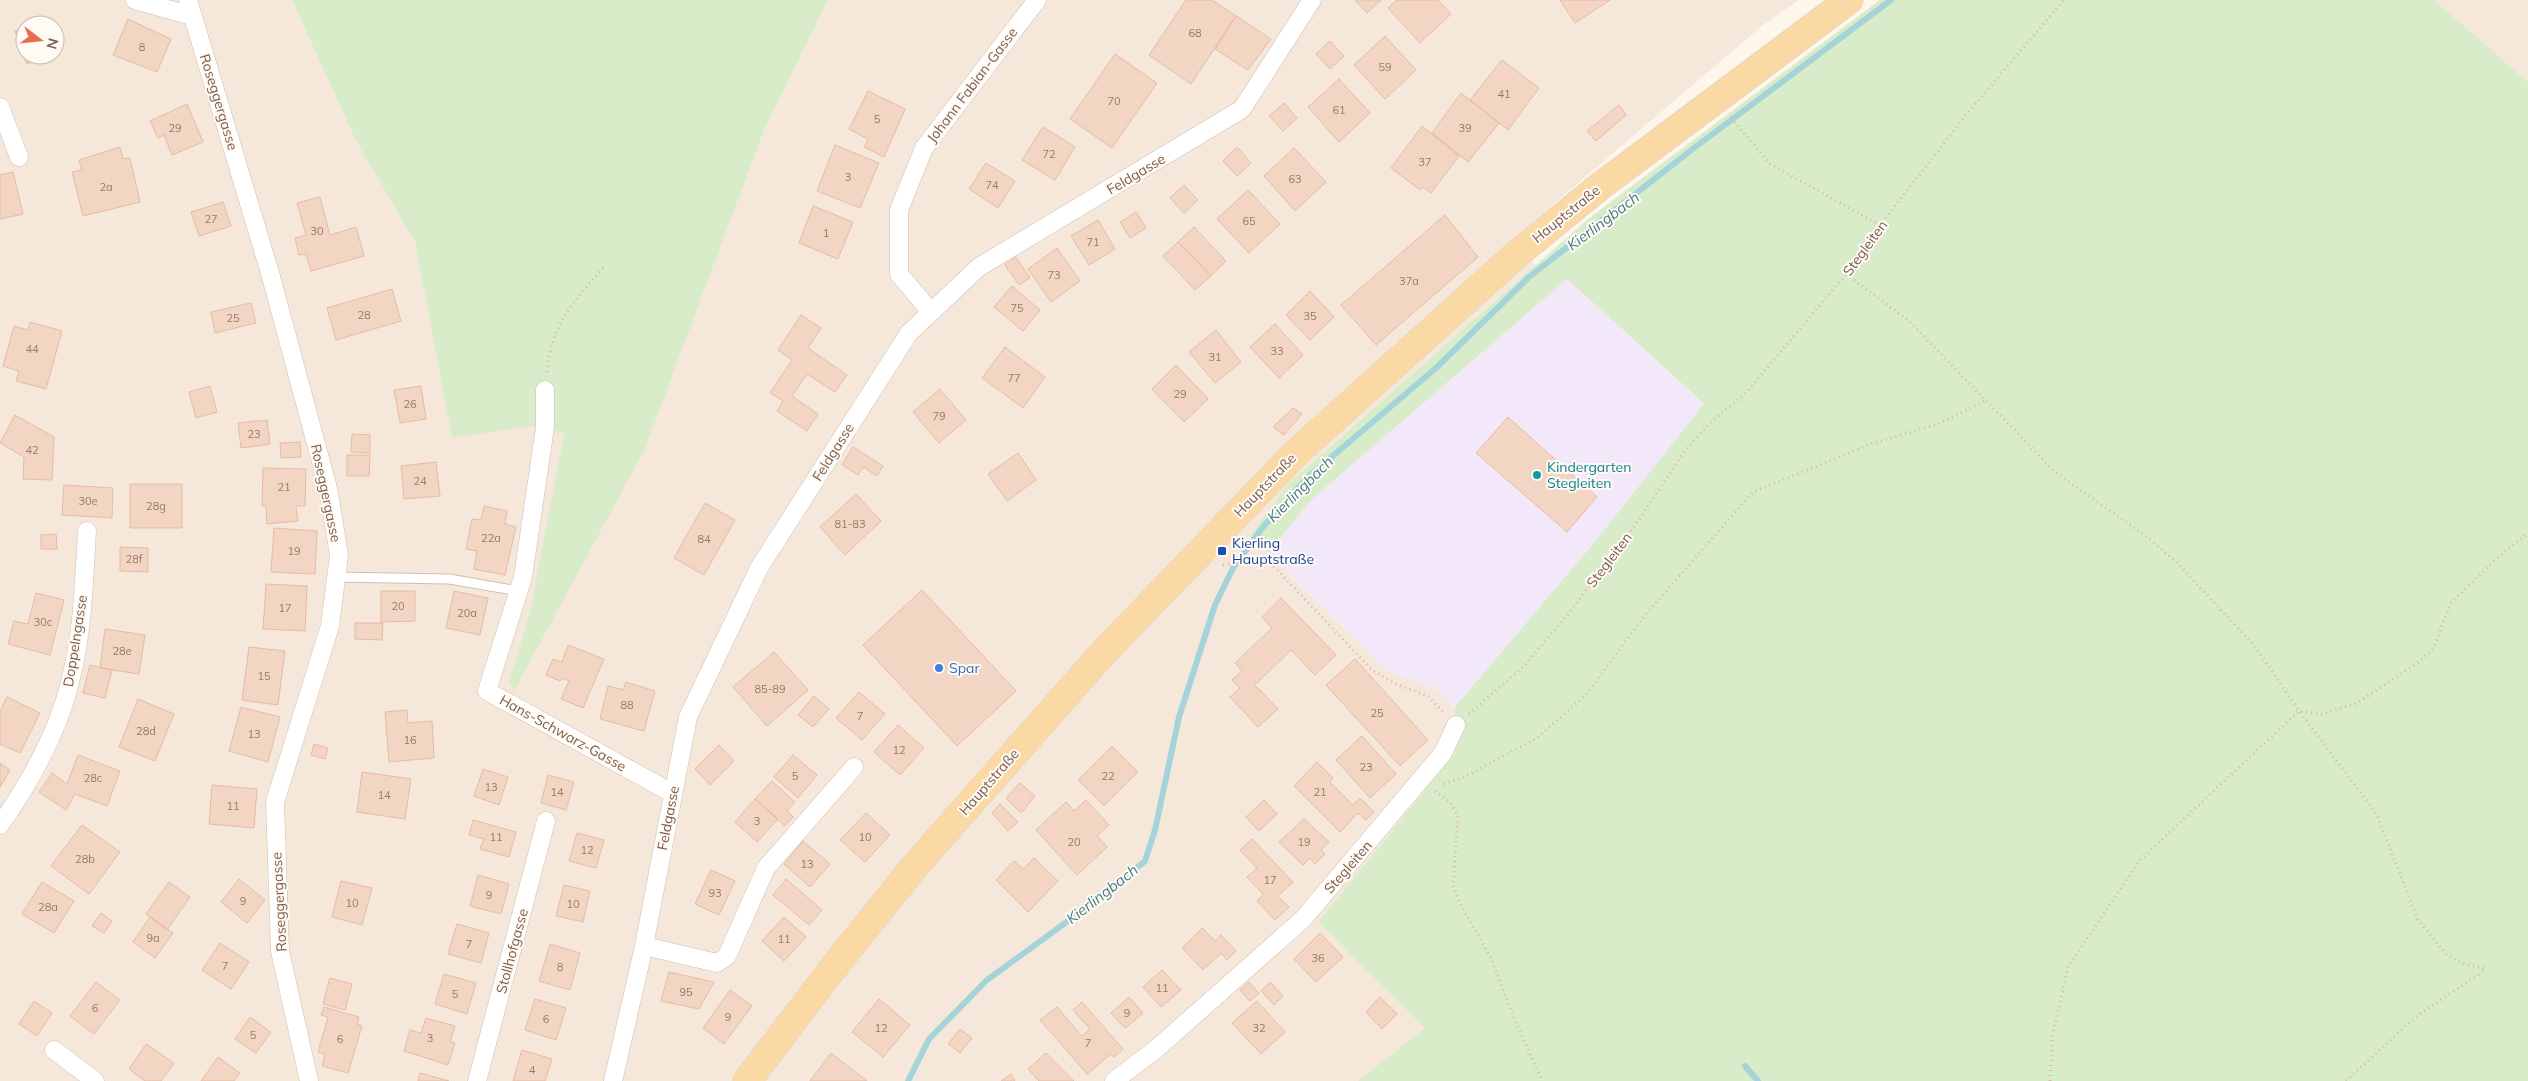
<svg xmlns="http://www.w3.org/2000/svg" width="2528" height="1081" font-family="Mulish,sans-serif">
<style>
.residential{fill:#f5e8da;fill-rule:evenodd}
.education{fill:#f3e8fa}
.green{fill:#d8ecc9}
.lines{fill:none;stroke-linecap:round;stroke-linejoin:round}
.stream{stroke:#a5d3da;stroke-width:6}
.building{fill:#f3d5c3;stroke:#e6bba3}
.lane-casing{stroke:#d1beb0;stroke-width:11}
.street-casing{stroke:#d1beb0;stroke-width:19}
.primary-casing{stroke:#dad1cd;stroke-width:29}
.path{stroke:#d9b8a5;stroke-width:3;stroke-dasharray:1 4;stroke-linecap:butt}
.lane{stroke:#fff;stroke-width:9}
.street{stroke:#fff;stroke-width:18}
.primary{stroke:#fbd9a5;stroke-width:28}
.culture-dot{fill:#0f9aa8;stroke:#fffaf3;stroke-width:2}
.transit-dot{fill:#1a4fb4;stroke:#fffaf3;stroke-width:2}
.shop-dot{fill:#3f7fe0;stroke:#fffaf3;stroke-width:2}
.labels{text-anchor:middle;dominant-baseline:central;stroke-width:4;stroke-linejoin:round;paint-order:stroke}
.number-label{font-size:11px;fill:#987a6a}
.street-label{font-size:14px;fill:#7a5c4d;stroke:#fffaf3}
.culture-label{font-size:14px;fill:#0d838f;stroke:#fffaf3;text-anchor:start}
.transit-label{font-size:14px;fill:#164399;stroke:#fffaf3;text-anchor:start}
.shop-label{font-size:14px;fill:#366cbe;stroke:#fffaf3;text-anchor:start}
.water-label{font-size:15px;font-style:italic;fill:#437c86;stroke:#fffaf3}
</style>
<rect width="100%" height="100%" fill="#fdf6ec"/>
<path class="residential" d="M0,0h292l65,143 58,99 37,195 80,-12 32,8 -34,179 -21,69 136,-232 120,-321 63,-128h971l-36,25 -255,218 28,22 -245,216 -41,55 137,134 49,19 19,18v46l-137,169 108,106 -68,53h-1358zM25,25h30v30h-30z
M2434,0h94v82l-94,-81z"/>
<path class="education" d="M1567,279l137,126 -111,139 -138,163 -19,-18 -49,-19 -119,-117 43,-53z"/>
<path class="green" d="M292,0h536l-63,128 -120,321 -131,242 -5,-10 21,-69 34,-179 -32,-7 -80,12 -37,-196 -58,-99z
M1880,0h554l94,82v999h-1170l67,-53 -107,-106 137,-169v-46l138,-163 111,-140 -137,-125 -256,221 -43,53 -18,-17 39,-53 299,-264z"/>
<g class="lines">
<path class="stream" d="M1745,1066l13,15
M908,1081l21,-42 58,-59 122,-89 36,-30 10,-31 24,-113 36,-112 18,-37 30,-41 44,-49 129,-110 93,-91 165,-129 197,-148"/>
</g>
<path class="building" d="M1186,0h26l24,16 -45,68 -42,-29z
M1355,0h26l-14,13z
M1397,0h41l13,14 -31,29 -32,-35z
M1560,0h50l-35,23z
M1236,16l35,23 -23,31 -33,-21z
M128,19l43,20 -14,33 -44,-17z
M25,28v27h20l1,3 -19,6 -12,-33z
M1385,36l31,34 -31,29 -31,-34z
M1330,41l14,15 -14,13 -14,-15z
M1115,54l42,29 -45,65 -42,-29z
M1502,60l37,28 -31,42 -38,-30z
M1339,79l31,34 -31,29 -31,-35z
M868,91l37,18 -21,48 -20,-10 4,-8 -19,-10z
M1461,93l38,30 -31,39 -36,-29z
M1284,103l13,15 -14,13 -14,-15z
M187,104l16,38 -31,13 -8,-20 -6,3 -8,-17z
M1619,105l7,10 -30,26 -9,-10z
M1422,126l37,30 -28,37 -8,-6 -3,3 -29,-22z
M1043,127l32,20 -20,33 -33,-20z
M835,145l44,18 -19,45 -43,-17z
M120,147l3,12 7,-1 10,44 -57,14 -11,-44 10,-2 -3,-10z
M1237,147l14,16 -14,13 -14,-15z
M1294,148l32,34 -31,29 -31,-35z
M986,163l29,18 -17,27 -29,-19z
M13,172l10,42 -23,5v-44z
M1184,185l14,15 -14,13 -14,-15z
M1248,190l32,34 -31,29 -32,-34z
M320,197l10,38 26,-8 8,29 -53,15 -5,-17 -7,1 -4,-17 11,-3 -9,-32z
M223,202l8,24 -32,10 -8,-24z
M813,206l40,16 -15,37 -39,-16z
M1136,212l10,16 -16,10 -10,-16z
M1445,215l33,42 -102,88 -35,-40z
M1098,220l17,29 -26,16 -18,-29z
M1194,227l32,34 -15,15 -33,-34z
M1178,242l33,34 -16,14 -32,-34z
M1057,248l23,33 -29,21 -23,-33z
M1016,257l14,21 -11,7 -14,-20z
M1012,286l28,24 -17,21 -29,-24z
M392,289l9,32 -65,19 -9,-32z
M1310,291l24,26 -24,23 -24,-25z
M251,303l5,20 -41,10 -4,-21z
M801,315l20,13 -13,20 39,27 -12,17 -28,-18 -15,22 26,18 -11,17 -30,-20 6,-10 -13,-8 22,-33 -14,-10z
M30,322l32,9 -16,58 -30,-8 3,-10 -16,-5 11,-40 14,4z
M1275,324l28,31 -24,23 -29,-31z
M1216,330l25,32 -26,21 -26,-31z
M1005,347l40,30 -22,31 -41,-30z
M1176,365l32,34 -24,23 -32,-33z
M210,386l7,26 -21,6 -7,-26z
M421,386l5,33 -26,4 -6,-33z
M940,389l26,31 -27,23 -26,-31z
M1293,408l9,6 -18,21 -11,-8z
M15,415l39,22 -2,43 -29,-1 1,-22 -24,-14z
M1508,417l89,80 -30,35 -91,-79z
M267,420l3,24 -29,4 -3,-25z
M352,434l18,1v18l-19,-1z
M300,442l1,15 -20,1 -1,-15z
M853,447l30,19 -6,10 -14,-9 -5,8 -16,-10z
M1018,453l18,27 -29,21 -19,-27z
M347,455h23l-1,21h-22z
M436,462l4,34 -36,3 -3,-33z
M263,468l43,1 -1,37h-9l2,15 -31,3 -1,-18h-4z
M130,484h52v44h-52z
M64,485l49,3 -1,30 -50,-3z
M856,494l25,27 -36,34 -25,-28z
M705,503l30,17 -31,55 -30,-17z
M484,506l23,5 -2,13 11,3 -11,48 -31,-6 3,-18 -11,-2 6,-30 9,1z
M274,528l43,3 -2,43 -44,-2z
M56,534l1,15h-16v-14z
M120,547l28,1v24l-28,-1z
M266,584l41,2 -2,45 -42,-2z
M922,590l94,101 -59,55 -94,-101z
M381,591h34v30l-34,1z
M454,591l34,7 -8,37 -34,-7z
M36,593l28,7 -14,55 -42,-11 6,-23 14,3z
M1281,598l55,57 -21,20 -24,-25 -36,35 23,24 -20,18 -28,-30 10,-9 -8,-8 10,-9 -7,-8 37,-35 -10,-11z
M355,623h28l-1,17 -27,-1z
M105,629l40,6 -6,39 -39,-6z
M568,645l36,14 -21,49 -22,-9 8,-18 -7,-3 -2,3 -14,-6 7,-16 9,3z
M249,647l36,4 -7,54 -36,-5z
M774,652l34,38 -41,36 -34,-39z
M1355,659l73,81 -28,26 -74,-81z
M90,665l22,5 -7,28 -22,-5z
M626,682l29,9 -11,40 -44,-12 8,-33 15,4z
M859,692l26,22 -23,26 -26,-22z
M814,696l15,13 -16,18 -15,-12z
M7,697l33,16 -20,40 -20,-9v-33z
M138,699l36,15 -19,47 -36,-14z
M241,707l39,10 -12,45 -39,-11z
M407,710l1,13 24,-2 2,37 -45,4 -4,-50z
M898,725l26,23 -24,27 -26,-23z
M1362,736l34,38 -26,24 -34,-38z
M314,744l14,4 -3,11 -14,-4z
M719,745l15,16 -24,24 -15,-16z
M1112,746l26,26 -34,34 -26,-26z
M78,755l42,16 -13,35 -32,-12 -9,16 -27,-18 13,-19 15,11z
M793,755l24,20 -19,23 -24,-21z
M1317,762l16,16 -3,4 23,23 7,-7 14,14 -8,8 -8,-7 -18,19 -46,-46z
M0,763l10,7 -10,17z
M483,769l25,8 -9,28 -25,-9z
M362,772l49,7 -6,40 -48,-7z
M548,775l26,7 -8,28 -25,-7z
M772,781l23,21 -8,9 6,6 -8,9 -30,-27z
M1020,783l15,13 -14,17 -15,-15z
M212,785l45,4 -3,39 -45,-4z
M755,799l23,20 -21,23 -22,-20z
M1086,800l23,25 -12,11 10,11 -30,28 -41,-45 30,-28 8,9z
M1264,800l13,14 -18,17 -13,-14z
M1000,804l18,18 -10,9 -16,-18z
M866,813l24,22 -25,27 -25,-22z
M1304,819l25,23 -8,8 4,4 -10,10 -5,-6 -7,7 -24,-23z
M473,820l43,12 -7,25 -29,-8 4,-10 -15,-4z
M82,825l38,27 -31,42 -38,-28z
M577,833l27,7 -8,28 -27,-7z
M1252,839l41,43 -15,14 11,11 -14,13 -18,-19 6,-7 -16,-17 10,-9 -17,-18z
M803,841l27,23 -20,23 -26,-23z
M1034,858l24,23 -30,31 -32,-32 18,-19 9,8z
M711,870l24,11 -16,34 -24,-11z
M478,875l31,9 -8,30 -31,-8z
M239,879l26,21 -18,23 -26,-21z
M786,879l36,31 -13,15 -36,-30z
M341,881l31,7 -10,37 -30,-8z
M42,882l32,19 -20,32 -32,-19z
M169,882l21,15 -23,33 -21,-16z
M564,885l26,6 -7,31 -27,-6z
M101,913l11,8 -8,12 -12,-7z
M150,917l23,16 -18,25 -22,-16z
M784,917l22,20 -22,24 -22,-20z
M457,924l32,9 -8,30 -33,-9z
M1202,928l13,13 6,-6 15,16 -9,9 -6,-7 -18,17 -21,-22z
M1320,933l23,24 -27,25 -22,-23z
M220,943l29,19 -18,27 -29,-19z
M550,944l30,9 -10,37 -31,-9z
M1162,970l19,20 -20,17 -18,-20z
M669,972l45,10 -15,27 -38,-8z
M444,974l32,9 -9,31 -32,-10z
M330,978l22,6 -7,26 -22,-6z
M96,982l24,18 -26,34 -24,-18z
M1249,982l10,11 -9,8 -10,-11z
M1270,982l13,14 -9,9 -13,-14z
M730,990l22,16 -28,38 -21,-16z
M1129,997l14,16 -18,15 -14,-15z
M1380,997l17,17 -15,15 -16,-17z
M535,999l31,9 -10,32 -31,-10z
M879,999l31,26 -27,32 -31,-25z
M34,1001l18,12 -15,23 -18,-12z
M1257,1001l28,31 -24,22 -29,-31z
M1082,1002l41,47 -9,8 -3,-3 -24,20 -47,-54 17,-13 25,29 8,-7 -17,-19z
M324,1007l35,10 -2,7 5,2 -14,47 -26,-7 3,-12 -7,-2 10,-35 -7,-2z
M250,1017l21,15 -15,21 -21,-14z
M426,1018l29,8 -5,16 5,1 -7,22 -44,-14 6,-21 11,3z
M960,1029l12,9 -12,15 -12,-9z
M146,1044l28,19 -13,18h-16l-16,-12z
M522,1050l30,9 -7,22h-32z
M831,1053l36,28h-57z
M1046,1053l28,28h-35l-11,-12z
M218,1057l22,16 -6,8h-33z
M420,1073l29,8h-31z
M1011,1074l4,7h-14z"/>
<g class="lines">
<g class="lane-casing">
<path id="lane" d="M336,577l113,2 70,12"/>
</g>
<g class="street-casing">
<path id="street" d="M135,0l57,16
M188,0l82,273 58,215 11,67 -9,71 -55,176 5,149 29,130
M0,107l19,50
M930,311l-31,-37v-64l25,-62 113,-148
M545,390v37l-22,150 -36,114 185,102
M0,825c31,-44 59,-94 71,-147 12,-48 13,-98 16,-147
M644,946l73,17 10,-7 39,-88 88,-101
M54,1050l41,31
M477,1081l69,-260
M613,1081l31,-135 44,-229 71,-149 150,-235 70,-66 263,-158 70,-109
M1114,1081l41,-31 148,-131 140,-166 13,-28"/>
</g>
<g class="primary-casing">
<path id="primary" d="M747,1081l90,-118 77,-96 190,-215 192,-199 221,-199 82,-67 250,-187"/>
</g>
<path class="path" d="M1731,118l39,46 110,61
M1846,274l63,47 146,151 91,64 29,25 79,84 45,66 77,102 42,107 28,34 15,9 25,6
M547,372c5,-50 26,-70 58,-106
M1223,565l43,-7 106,112 26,15 30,11 15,16
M1469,714l54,-47 42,-49 64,-84 56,-83 26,-29 35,-29 100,-119 34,-49 86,-110 98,-115
M1444,784l20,-7 73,-39 48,-42 61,-82 107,-122 118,-48 67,-20 49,-24
M1435,791l15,11 8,14 -5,70 6,16 32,56 23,60 28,63
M2050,1081l3,-48 15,-66 72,-107 159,-149 23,3 35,-11 59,-39 17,-15 18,-46 45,-44 32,-26
M2346,1081l71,-65 68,-46"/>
<use href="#lane" class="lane"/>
<use href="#street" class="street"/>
<use href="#primary" class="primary"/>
</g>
<circle class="culture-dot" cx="1537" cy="475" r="5"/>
<rect class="transit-dot" x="1217" y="546" width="10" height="10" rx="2.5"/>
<circle class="shop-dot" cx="939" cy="668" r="5"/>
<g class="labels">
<g class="number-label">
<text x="1195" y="33">68</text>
<text x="142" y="47">8</text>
<text x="1385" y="67">59</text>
<text x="1504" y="94">41</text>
<text x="1114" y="101">70</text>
<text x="1339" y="110">61</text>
<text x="877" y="119">5</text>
<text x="175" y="128">29</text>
<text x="1465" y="128">39</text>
<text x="1049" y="154">72</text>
<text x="1425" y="162">37</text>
<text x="848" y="177">3</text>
<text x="1295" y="179">63</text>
<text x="992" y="185">74</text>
<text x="106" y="187">2a</text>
<text x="211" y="219">27</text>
<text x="1249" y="221">65</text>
<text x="317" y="231">30</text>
<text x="826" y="233">1</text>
<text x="1093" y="242">71</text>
<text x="1054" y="275">73</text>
<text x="1409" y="281">37a</text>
<text x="1017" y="308">75</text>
<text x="364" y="315">28</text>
<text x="1310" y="316">35</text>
<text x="233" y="318">25</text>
<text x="32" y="349">44</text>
<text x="1277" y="351">33</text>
<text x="1215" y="357">31</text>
<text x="1014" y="378">77</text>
<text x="1180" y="394">29</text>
<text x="410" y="404">26</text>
<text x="939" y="416">79</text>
<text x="254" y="434">23</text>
<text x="32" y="450">42</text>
<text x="420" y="481">24</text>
<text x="284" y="487">21</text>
<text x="88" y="501">30e</text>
<text x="156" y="506">28g</text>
<text x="850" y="524">81-83</text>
<text x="491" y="538">22a</text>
<text x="704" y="539">84</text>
<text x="294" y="551">19</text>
<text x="134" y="559">28f</text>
<text x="398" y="606">20</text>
<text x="285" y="608">17</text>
<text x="467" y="613">20a</text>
<text x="43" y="622">30c</text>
<text x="122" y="651">28e</text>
<text x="264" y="676">15</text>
<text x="770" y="689">85-89</text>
<text x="627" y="705">88</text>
<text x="1377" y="713">25</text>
<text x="860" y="716">7</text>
<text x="146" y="731">28d</text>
<text x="254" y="734">13</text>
<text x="410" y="740">16</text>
<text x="899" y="750">12</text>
<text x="1366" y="767">23</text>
<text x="795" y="776">5</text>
<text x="1108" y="776">22</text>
<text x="93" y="778">28c</text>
<text x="491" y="787">13</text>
<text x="557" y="792">14</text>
<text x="1320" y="792">21</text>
<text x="384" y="795">14</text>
<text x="233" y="806">11</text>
<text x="757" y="821">3</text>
<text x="496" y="837">11</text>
<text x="865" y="837">10</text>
<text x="1074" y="842">20</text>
<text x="1304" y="842">19</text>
<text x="587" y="850">12</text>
<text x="85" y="859">28b</text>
<text x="807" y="864">13</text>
<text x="1270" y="880">17</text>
<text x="715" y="893">93</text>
<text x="489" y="895">9</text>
<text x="243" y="901">9</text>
<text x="352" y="903">10</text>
<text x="573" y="904">10</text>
<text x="48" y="907">28a</text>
<text x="153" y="938">9a</text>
<text x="784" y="939">11</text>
<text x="469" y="944">7</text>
<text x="1318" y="958">36</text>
<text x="225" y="966">7</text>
<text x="560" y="967">8</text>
<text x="1162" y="988">11</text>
<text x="686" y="992">95</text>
<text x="455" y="994">5</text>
<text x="95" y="1008">6</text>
<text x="1127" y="1013">9</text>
<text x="728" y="1017">9</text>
<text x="546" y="1019">6</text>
<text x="881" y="1028">12</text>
<text x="1259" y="1028">32</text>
<text x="253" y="1035">5</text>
<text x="430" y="1038">3</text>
<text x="340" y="1039">6</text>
<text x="1088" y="1043">7</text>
<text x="532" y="1070">4</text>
</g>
<g class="street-label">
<text transform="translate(972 85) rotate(-53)">Johann Fabian-Gasse</text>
<text transform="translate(219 102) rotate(73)">Roseggergasse</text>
<text transform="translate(1136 174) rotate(-31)">Feldgasse</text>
<text transform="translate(1566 214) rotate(-39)">Hauptstraße</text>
<text transform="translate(1865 248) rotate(-54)">Stegleiten</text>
<text transform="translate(833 452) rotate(-58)">Feldgasse</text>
<text transform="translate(1265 485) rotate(-46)">Hauptstraße</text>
<text transform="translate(326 493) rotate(78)">Roseggergasse</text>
<text transform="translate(1609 560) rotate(-53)">Stegleiten</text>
<text transform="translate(75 641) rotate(-81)">Doppelngasse</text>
<text transform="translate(563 733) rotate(29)">Hans-Schwarz-Gasse</text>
<text transform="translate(989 782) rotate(-49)">Hauptstraße</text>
<text transform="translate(668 818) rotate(-79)">Feldgasse</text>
<text transform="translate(1348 867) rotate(-49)">Stegleiten</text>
<text transform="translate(279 902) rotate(-93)">Roseggergasse</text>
<text transform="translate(512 951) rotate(-75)">Stollhofgasse</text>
</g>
<g class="culture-label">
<text x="1547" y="467">Kindergarten<tspan x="1547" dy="16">Stegleiten</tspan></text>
</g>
<g class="transit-label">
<text x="1232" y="543">Kierling<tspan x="1232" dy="16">Hauptstraße</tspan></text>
</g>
<g class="shop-label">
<text x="949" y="668">Spar</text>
</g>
<g class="water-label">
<text transform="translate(1603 221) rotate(-37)">Kierlingbach</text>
<text transform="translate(1300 489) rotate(-45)">Kierlingbach</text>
<text transform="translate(1102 894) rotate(-38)">Kierlingbach</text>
</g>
</g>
<g transform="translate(40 40) rotate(106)"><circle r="24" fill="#fffaf3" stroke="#cabbb1"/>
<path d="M0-4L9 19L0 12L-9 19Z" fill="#e76f51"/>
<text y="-8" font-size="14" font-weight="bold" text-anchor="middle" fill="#7a5c4d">N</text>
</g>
</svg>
